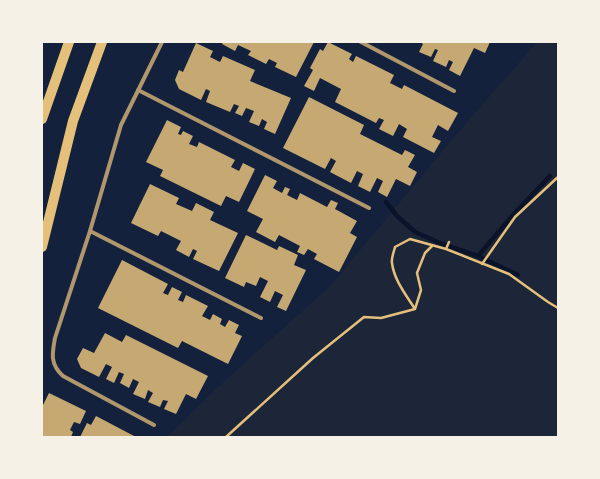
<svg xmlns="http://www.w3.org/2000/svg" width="600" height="479" font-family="'Varela Round',sans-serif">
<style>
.green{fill:#1d2539}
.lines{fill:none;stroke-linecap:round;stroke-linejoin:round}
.stream{stroke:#0b132b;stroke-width:4.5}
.building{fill:#c6a872}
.path{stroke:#e5c07b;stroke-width:2.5}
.minor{stroke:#b1986c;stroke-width:4}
.primary{stroke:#e5c07b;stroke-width:10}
</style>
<rect width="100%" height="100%" fill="#14213d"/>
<path class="green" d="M537,42h21v395h-391l52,-51 112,-101 124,-149z"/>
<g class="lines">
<path class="stream" d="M386,202l11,14 18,16 27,12 36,12 40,19
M478,256l35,-41 37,-39"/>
</g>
<path class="building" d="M223,42h91l-18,35 -21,-10 2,-4 -8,-4 -3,5 -18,-9 3,-4 -13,-6 -3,6 -13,-7z
M328,42l24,12 -3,5 4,3 3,-6 38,19 -4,8 12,6 2,-4 54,28 -10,18 -10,-6 -6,12 9,4 -7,12 -31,-16 4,-8 -8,-5 -6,12 -14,-7 5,-9 -5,-2 -3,5 -41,-21 6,-13 -21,-11 -6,13 -10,-5 9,-16 -3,-2 10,-19 3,2z
M420,42h70l-5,11 -11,-5 -14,28 -11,-6 4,-8 -4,-2 -3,7 -13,-6 5,-11 -3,-1 -4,8 -12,-5 4,-8z
M196,43l17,8 -3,6 10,5 3,-6 32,14 -5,11 41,17 -16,36 -11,-5 3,-7 -5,-3 -3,7 -10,-4 5,-11 -8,-3 -4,8 -7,-3 4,-7 -5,-2 -4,8 -24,-10 4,-11 -4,-2 -5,11 -22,-11 -4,-9 4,-10 4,2z
M309,97l55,28 -4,9 42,21 3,-5 10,5 -7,12 9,5 -7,14 -14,-7 -9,18 -9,-5 5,-11 -6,-3 -7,14 -12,-6 5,-12 -6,-3 -6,12 -21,-11 6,-11 -5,-3 -6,11 -42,-21z
M167,120l14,7 -3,7 3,1 2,-4 10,5 -4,8 8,3 2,-5 36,18 -4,7 8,4 4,-8 12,6 -16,33 -13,-6 -5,10 -61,-30 3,-6 -17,-8z
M265,175l12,6 -4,7 9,5 3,-6 5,2 -3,6 10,5 3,-7 27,14 4,-7 7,3 -3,6 22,12 -7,12 7,4 -18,35 -25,-13 3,-5 -9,-5 -4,6 -7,-3 3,-6 -21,-11 -4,7 -19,-10 7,-13 -16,-8z
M150,184l29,14 -3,6 16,7 4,-8 18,9 -4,8 28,13 -19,38 -26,-12 4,-8 -4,-2 -4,8 -13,-7 5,-9 -20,-10 -3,5 -27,-13z
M246,235l31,15 2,-4 19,9 -4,10 12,5 -20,41 -9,-4 6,-12 -8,-4 -5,11 -10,-5 8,-16 -8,-4 -4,9 -10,-4 -2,5 -19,-9z
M122,260l46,24 -5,9 5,2 4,-8 10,5 -4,8 5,2 3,-7 22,11 -6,10 8,4 3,-6 9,5 -2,5 5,3 4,-7 10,5 -4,8 7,3 -14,28 -46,-23 -4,7 -80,-40z
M105,333l17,9 4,-7 82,41 -12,23 -10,-5 -10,20 -12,-5 4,-8 -5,-1 -3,7 -12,-5 5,-9 -5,-3 -3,9 -12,-5 6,-12 -6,-3 -4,9 -9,-5 4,-9 -5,-2 -5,11 -8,-4 6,-12 -6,-3 -7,13 -18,-9 -4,-9 6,-11 11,5z
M49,393l37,18 -6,13 -6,-2 -4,8 3,2 -2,5h-29v-30z
M96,416l40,21h-56l7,-14 4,2z"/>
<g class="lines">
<path class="path" d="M446,249l3,-7
M482,264l33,-47 43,-40
M415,309c-9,-14 -21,-29 -23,-46 -1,-5 2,-11 3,-16l15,-8 36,10 63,25 39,28 10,6
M226,437l87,-79 51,-41 17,1 34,-9 6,-19 -4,-17 8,-20 7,-7"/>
<path class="minor" d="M361,42l93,49
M138,90l231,118
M90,231l171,87
M154,425l-91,-49c-13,-12 -11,-22 -8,-38l35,-107 31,-106 41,-83"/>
<path class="primary" d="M42,119l27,-77
M42,247l31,-126 29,-79"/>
</g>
<rect width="600" height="479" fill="none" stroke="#f6f1e7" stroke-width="86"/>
</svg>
